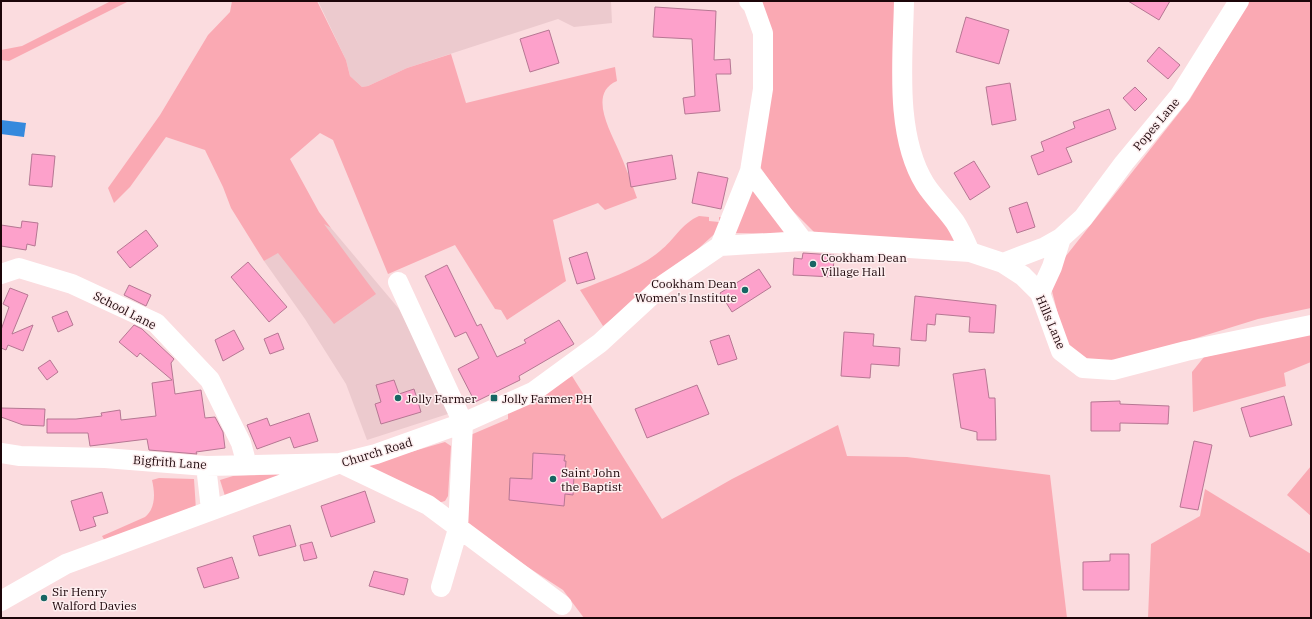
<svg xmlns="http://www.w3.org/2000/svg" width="1312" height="619" font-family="'IBM Plex Serif',serif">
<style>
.built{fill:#eccace}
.green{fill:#faa9b3}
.water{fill:#3589dd}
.building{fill:#fda1cb;stroke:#b67793}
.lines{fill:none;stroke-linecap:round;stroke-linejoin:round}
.minor{stroke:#fff;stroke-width:20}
.poi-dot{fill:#176563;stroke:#fdeeef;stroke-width:1.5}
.labels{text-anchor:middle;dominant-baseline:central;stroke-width:3;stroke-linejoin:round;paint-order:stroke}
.street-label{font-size:12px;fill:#1c0509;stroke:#fdeeef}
.poi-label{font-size:12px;fill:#1c0509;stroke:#fdeeef;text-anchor:start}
</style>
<rect width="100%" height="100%" fill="#fbdcdf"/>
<path class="built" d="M318,1h293l1,22 -38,4 -16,-8 -151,49 -39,18 -6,1 -12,-11 -4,-16z
M323,223l8,5 68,81 52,104 -84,27 -21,-56 -41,-65 -41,-58 54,-36z"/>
<path class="green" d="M111,1h18l-120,60 -8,-1v-10l21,-4z
M232,1h85l29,59 4,16 12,11 6,-1 39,-18 44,-14 15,49 149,-36 2,14c-29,12 -7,49 1,68 7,16 13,32 19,49l-32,12 -7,-7 -45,17 13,61 -59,39 -6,-10 -6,-1 -40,-64 -67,29 -55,-134 -13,-7 -30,26 29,53 12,16 -7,-4 52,70 -42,30 -56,-71 -14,8 -33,-53 -8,-21 -18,-37 -39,-13 -36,50 -16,16 -6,-15 52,-73 48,-80 22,-23z
M757,1h143v118l56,120 -5,5 -137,-12 -27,-27 -29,-41z
M1249,1h62v307l-53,11 -142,44 -35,-5 -15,-12 -14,-55 2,-14 8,-16 128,-162z
M751,185l36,49 -54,-1z
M699,216l10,1v4l10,1v-5l10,2 -8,9 -34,31 -84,67 -23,-36c26,-11 58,-20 80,-39 14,-11 22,-28 39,-35z
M1311,333v29l-27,11 2,13 -93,26 -1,-40 12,-15z
M572,376l90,143 70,-40 106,-54 9,31 60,1 143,18 17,143h-483l-21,-28 -91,-59 -10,-15 6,-80 40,-17v-6z
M445,442l6,4 -3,50 -3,5 -7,2 -72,-38z
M1311,466v50l-24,-21z
M283,474l-58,22 -5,-16 13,-4z
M159,478l35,1 2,31 -90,33 -4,-7 43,-19c11,-9 10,-24 7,-37z
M1205,489l106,65v64h-163l3,-74 49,-28z"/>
<path class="water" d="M1,120l25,3 -2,14 -23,-3z"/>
<path class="building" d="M1128,1h42l-11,19z
M655,7l61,4 -2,49 16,-1 1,15h-15l4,37 -35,3 -2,-16 12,-2 -3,-57 -39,-2z
M966,17l43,13 -10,34 -43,-12z
M549,30l10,33 -29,9 -10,-33z
M1159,47l21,18 -12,14 -21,-18z
M1010,83l6,37 -24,5 -6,-38z
M1135,87l12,12 -12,12 -12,-13z
M1109,109l7,20 -50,19 6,14 -34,13 -7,-19 13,-5 -3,-9 34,-14 -2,-6z
M32,154l23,2 -3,31 -23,-2z
M672,155l4,24 -45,8 -4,-24z
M974,161l16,26 -20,13 -16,-27z
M698,172l30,6 -7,31 -29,-6z
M1027,202l8,25 -18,6 -8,-25z
M22,221l16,2 -3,23 -8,-2 -1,6 -25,-4v-21l20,3z
M146,230l12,16 -28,22 -13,-16z
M587,252l8,27 -18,5 -8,-26z
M803,253l31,2 -1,22 -40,-2 1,-17 8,1z
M248,262l39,45 -18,15 -38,-45z
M447,265l30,61 4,-2 16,33 29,-14 -2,-3 35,-20 15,24 -55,32 1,4 -45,22 -17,-33 21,-11 -13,-26 -11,5 -30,-61z
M759,269l12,18 -39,25 -12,-19z
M129,285l22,10 -5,11 -22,-11z
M10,288l18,7 -16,39 21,-9 -10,26 -15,-6 -2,5 -5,-2v-18l8,-23 -6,-3z
M915,296l81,9 -2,28 -25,-1 1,-15 -34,-3 -1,11 -8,-1 -1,17 -15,-1z
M67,311l6,14 -15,7 -6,-15z
M134,325l8,4 32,30 -3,4 4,31 26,-4 4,28 10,-1 8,15 2,16 -29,4 1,2 -48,-4 -2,-11 -57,7 -2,-13h-41v-14h29l26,-3 -1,-3 19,-3 1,10 35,-4 -4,-33 20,-3 -32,-27 -3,4 -18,-15z
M234,330l10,19 -21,12 -8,-21z
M844,332l30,2 -1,12 27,2 -1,18 -28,-2 -1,14 -29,-2z
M278,333l6,16 -14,5 -6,-15z
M729,335l8,24 -19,6 -8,-24z
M50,360l8,12 -11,8 -9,-12z
M985,369l4,29h6l1,42h-19v-8l-16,-4 -8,-54z
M394,380l5,14 15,-5 7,23 -40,12 -6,-20 6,-2 -5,-17z
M697,385l12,29 -62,24 -12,-29z
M1284,396l8,29 -42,12 -9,-29z
M1120,401v3l49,2 -1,18 -48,-1v8h-29v-29z
M1,408l44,1 -1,17 -21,-1 -22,-8z
M309,413l9,28 -24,7 -4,-11 -33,12 -10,-24 20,-7 3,8z
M1194,441l18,4 -14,65 -18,-3z
M533,453l32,2 -1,6h2l-1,14h9l-1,20 -8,-1 -1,12 -55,-6 1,-22 22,1z
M365,491l10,31 -44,15 -10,-31z
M102,492l6,21 -15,4 3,9 -16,5 -9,-30z
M290,525l6,21 -37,10 -6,-20z
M312,542l5,16 -13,3 -4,-16z
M1110,554h19v36h-46v-28l27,-1z
M232,557l7,21 -35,10 -7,-20z
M374,571l34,8 -4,16 -35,-9z"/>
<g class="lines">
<path class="minor" d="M904,1c-1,56 -10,133 21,183 9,14 21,25 30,38 6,9 11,21 15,30
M750,171l53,70
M720,246l30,-75 13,-82v-56l-10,-28 -4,-4
M1003,263l42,-16 16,-9 22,-20 41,-55 56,-68 59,-94
M1,274l18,-6 53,16 84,39 54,57 31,63 6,22
M398,282l65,141 -5,106 -17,58
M1040,293l12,-26 9,-29
M1,453l19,3 85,2 101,8 134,-3 88,42 134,100
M206,466l5,43
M1,601l65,-37 274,-101 36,-9 87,-31 70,-31 67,-49 63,-58 57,-39 83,-5 167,11 33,11 20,13 17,17 21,58 22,17 30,2 73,-19 125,-26"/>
</g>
<g class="poi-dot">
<circle cx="813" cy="264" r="4"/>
<circle cx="745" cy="290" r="4"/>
<circle cx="398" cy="398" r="4"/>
<rect x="490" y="394" width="8" height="8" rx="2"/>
<circle cx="553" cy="479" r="4"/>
<circle cx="44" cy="598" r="4"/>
</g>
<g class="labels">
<g class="street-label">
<text transform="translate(1156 124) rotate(-50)">Popes Lane</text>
<text transform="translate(125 310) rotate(27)">School Lane</text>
<text transform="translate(1051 322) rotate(67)">Hills Lane</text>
<text transform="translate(377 452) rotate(-17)">Church Road</text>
<text transform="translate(170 462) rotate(4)">Bigfrith Lane</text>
</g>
<g class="poi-label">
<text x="821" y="257">Cookham Dean<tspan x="821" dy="14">Village Hall</tspan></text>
<text x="737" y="283" text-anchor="end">Cookham Dean<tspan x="737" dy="14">Women's Institute</tspan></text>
<text x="406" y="398">Jolly Farmer</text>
<text x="502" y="398">Jolly Farmer PH</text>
<text x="561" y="472">Saint John<tspan x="561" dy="14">the Baptist</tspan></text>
<text x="52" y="591">Sir Henry<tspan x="52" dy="14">Walford Davies</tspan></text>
</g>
</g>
<rect width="1312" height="619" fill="none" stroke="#1c0509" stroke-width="4"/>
</svg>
